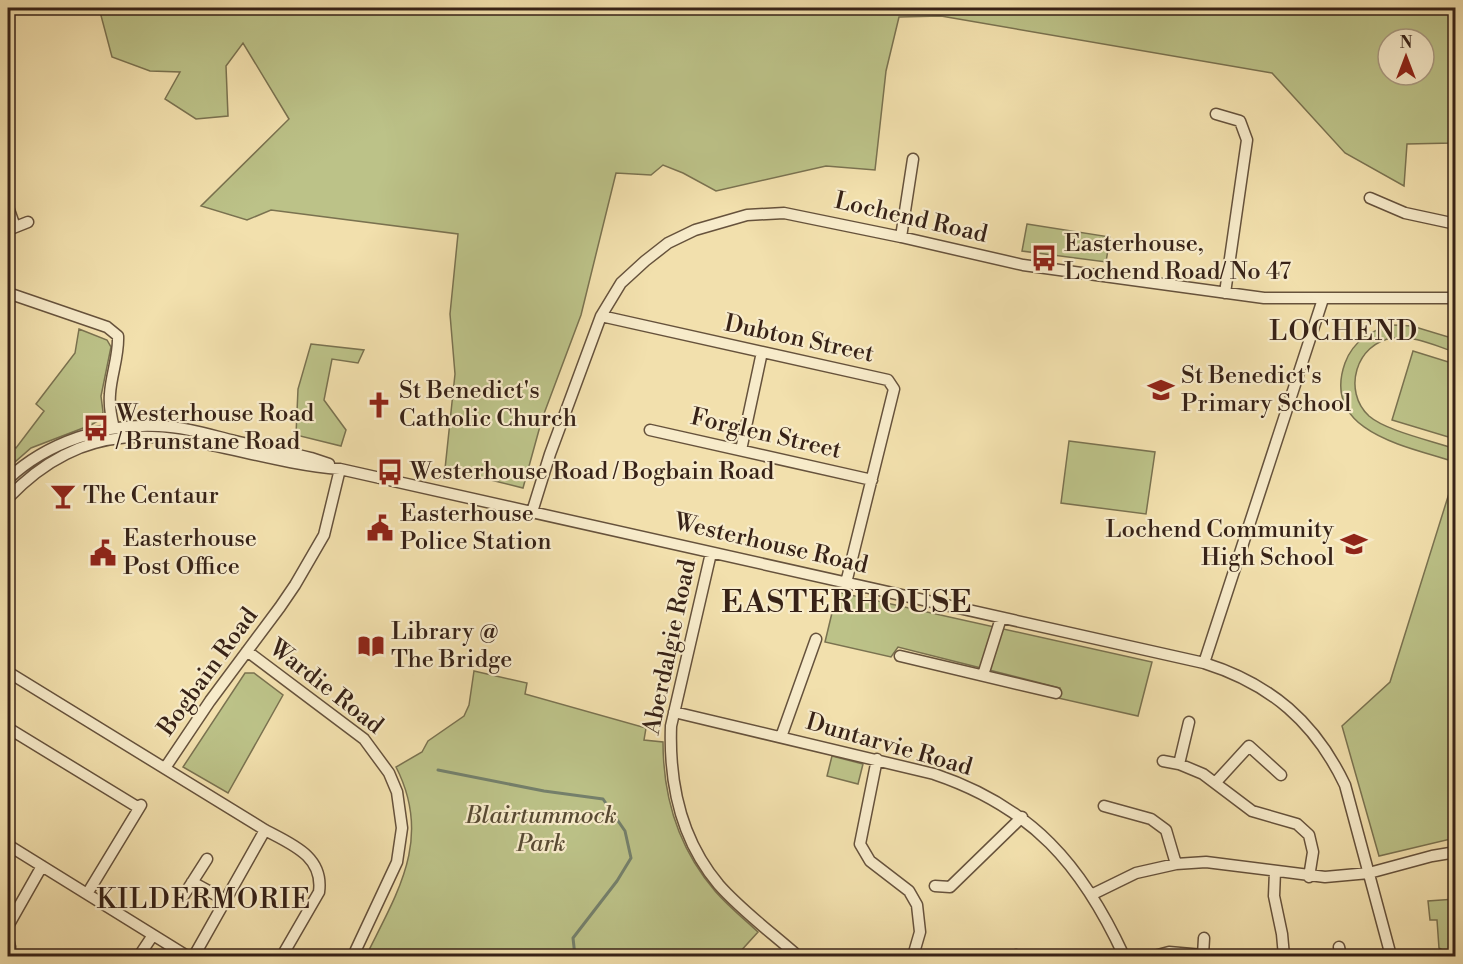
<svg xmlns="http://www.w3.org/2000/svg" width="1463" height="964" font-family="'Libre Bodoni',serif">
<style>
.green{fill:#bcc288;stroke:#7a7250;stroke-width:1.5;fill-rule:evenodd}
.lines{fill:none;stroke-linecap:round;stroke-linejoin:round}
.stream{stroke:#74806c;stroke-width:3}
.minor-casing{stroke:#66523c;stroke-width:13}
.minor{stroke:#f7ebca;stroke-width:10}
.labels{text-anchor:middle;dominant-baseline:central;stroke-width:4.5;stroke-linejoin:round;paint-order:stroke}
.street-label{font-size:24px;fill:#372217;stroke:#f7ebca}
.poi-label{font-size:24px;fill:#372217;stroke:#f7ebca;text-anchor:start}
.park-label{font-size:24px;font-style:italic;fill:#584a33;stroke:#f7ebca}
.quarter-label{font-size:27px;letter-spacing:1.5px;fill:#372217;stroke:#f7ebca}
.district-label{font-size:30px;font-weight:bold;letter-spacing:1.5px;fill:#372217;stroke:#f7ebca}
</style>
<rect width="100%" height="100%" fill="#f2e0ad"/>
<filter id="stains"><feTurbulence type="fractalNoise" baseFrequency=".00333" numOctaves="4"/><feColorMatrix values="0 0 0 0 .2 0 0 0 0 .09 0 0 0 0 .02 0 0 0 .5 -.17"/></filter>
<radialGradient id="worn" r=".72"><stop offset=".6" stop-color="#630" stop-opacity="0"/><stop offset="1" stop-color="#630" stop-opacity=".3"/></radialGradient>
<path class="green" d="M99,8h1356l1,111 -3,24 -46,1 -3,42 -59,-33 -73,-80 -331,-57 -42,1 -13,54 -11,99 -49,-4 -110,25 -33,-18 -20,-8 -12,10 -35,-2 -35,142 -39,104 -19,69 -78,-19 10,-95 -5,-60 8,-80 -187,-24 -24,10 -46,-14 88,-87 -46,-76 -17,23 2,50 -32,3 -31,-20 15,-27 -30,-1 -38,-14zM1388,39h36v36h-36z
M1027,224l83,13 -4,25 -84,-11z
M1394,325l18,1 43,13v13c-19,-6 -42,-17 -62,-14 -37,5 -51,53 -24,78 17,15 64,25 86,33v13c-45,-15 -135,-29 -110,-99 8,-22 27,-34 49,-38z
M79,329l28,11 4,7 -10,49 2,16 -2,7 -10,6 -60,23 -23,20v-11l4,-6 -4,-3v-6l8,6 28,-37 -8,-7 39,-51z
M311,344l53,6 -6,13 -26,-4 -8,41 22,30 -5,16 -45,-11 2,-46z
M1413,351l42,13v75l-63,-19z
M1069,441l86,11 -9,62 -85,-11z
M1451,487l5,2 -1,349 -76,18 -37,-130 48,-44z
M837,592l315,70 -14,54 -80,-18 2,-10 -162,-41 -7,10 -66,-15z
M474,671l53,12 -2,11 121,34 -2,12 19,2c0,55 16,107 52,149 13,15 29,28 43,41l-19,21 4,3h-377c31,-63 67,-117 30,-189l26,-15 6,-11 36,-25 5,-11z
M245,673h9l29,22 -55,98 -45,-26z
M832,756l31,8 -5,20 -31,-8z
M1455,899l1,57h-3l-14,-8 -2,-28h-7l-2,-19z"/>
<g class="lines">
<path class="stream" d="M438,770l106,21 59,8 22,32 6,27 -14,23 -44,57 2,18"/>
<g class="minor-casing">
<path id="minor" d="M1216,114l24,7 7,19 -22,153
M1370,198l35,15 51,11
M8,207l7,20
M8,230l20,-8
M901,237l12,-78
M8,293l99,34 11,9c1,20 -7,39 -8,58 -1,12 1,23 4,34
M601,316l287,64 6,9 -48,194
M650,430l222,50
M741,450l21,-98
M8,479c39,-37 98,-56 151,-53 26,1 51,9 76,15 26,6 51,11 76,17l18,6
M8,498c106,-111 208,-39 332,-29l864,194c67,21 111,59 141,122l46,171
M532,512l18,-58 51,-138 20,-33 24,-22 23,-18 27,-13 52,-15 37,-2 117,24 122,28 241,33h192
M711,553l-40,173c-2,57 10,114 48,159 23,26 53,48 79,71
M247,651l117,88 25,34 8,19 5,36 -5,34 -44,94
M900,656l156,37
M1204,663l119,-364
M8,672l257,158c26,14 59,26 54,62l-37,64
M983,675l18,-57
M674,712l260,62c98,33 148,91 190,182
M8,728l131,80
M781,737l35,-98
M877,759l-17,85 10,17 39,30 8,14 3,27 -7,24
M1163,761l16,3 24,10 49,37 45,13 12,11 4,17 -4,25
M1179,764l10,-42
M165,768l45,-67 70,-94 15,-22 29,-50 16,-66
M1216,782l33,-36 32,29
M1104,806l47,13 15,11 10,34
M8,845l179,111
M1275,871l-1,25 8,38 2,22
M192,882l33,18
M935,886l15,1 72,-70
M87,894l54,-89
M184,895l23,-36
M1091,895l45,-22 40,-9 30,-2 119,15 44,-4 63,-17 24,-4
M8,926l34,-60
M8,939l2,8 -2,6
M1339,947l2,9
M1016,955l1,1
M1203,955l1,-17
M139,956l14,-21
M194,956l71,-126
M1154,956l15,-4 34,3v1"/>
</g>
<use href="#minor" class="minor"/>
</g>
<defs>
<g id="bus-bare" transform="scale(2.07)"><path d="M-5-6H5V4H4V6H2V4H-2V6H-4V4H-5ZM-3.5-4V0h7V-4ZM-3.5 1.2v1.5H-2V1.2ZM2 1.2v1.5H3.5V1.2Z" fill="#8f2418" stroke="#f7ebca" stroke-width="2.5" paint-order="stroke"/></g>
<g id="school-bare" transform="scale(2.07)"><path d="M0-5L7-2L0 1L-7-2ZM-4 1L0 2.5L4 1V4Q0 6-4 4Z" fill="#8f2418" stroke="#f7ebca" stroke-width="2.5" paint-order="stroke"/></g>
<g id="church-bare" transform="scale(2.07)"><path d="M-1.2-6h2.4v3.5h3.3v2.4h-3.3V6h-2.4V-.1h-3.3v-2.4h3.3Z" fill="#8f2418" stroke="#f7ebca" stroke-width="2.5" paint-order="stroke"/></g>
<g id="bar-bare" transform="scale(2.07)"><path d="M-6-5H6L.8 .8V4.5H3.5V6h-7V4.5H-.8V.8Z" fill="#8f2418" stroke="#f7ebca" stroke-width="2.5" paint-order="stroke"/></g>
<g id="civic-bare" transform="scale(2.07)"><path d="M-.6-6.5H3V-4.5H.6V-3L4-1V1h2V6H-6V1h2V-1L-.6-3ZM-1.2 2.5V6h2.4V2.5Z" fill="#8f2418" stroke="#f7ebca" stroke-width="2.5" paint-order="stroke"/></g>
<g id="library-bare" transform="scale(2.07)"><path d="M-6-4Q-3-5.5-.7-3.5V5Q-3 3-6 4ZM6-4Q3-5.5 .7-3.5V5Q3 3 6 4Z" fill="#8f2418" stroke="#f7ebca" stroke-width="2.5" paint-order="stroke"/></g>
</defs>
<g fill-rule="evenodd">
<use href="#bus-bare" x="1044" y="258"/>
<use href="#school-bare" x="1161" y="390"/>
<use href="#church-bare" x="379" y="405"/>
<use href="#bus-bare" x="96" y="428"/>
<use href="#bus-bare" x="390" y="472"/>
<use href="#bar-bare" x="63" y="496"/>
<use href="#civic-bare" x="380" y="528"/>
<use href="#school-bare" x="1354" y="544"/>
<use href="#civic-bare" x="103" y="553"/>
<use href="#library-bare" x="371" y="646"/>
</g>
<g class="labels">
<g class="street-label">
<text transform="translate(911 218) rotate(13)">Lochend Road</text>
<text transform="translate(799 339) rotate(12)">Dubton Street</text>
<text transform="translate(766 434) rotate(13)">Forglen Street</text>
<text transform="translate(771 544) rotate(13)">Westerhouse Road</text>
<text transform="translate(670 647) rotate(-78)">Aberdalgie Road</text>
<text transform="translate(208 672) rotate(-54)">Bogbain Road</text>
<text transform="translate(326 687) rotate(38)">Wardie Road</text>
<text transform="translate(889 745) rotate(16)">Duntarvie Road</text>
</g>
<g class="poi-label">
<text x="1064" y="244">Easterhouse,<tspan x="1064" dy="28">Lochend Road/ No 47</tspan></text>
<text x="1181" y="376">St Benedict's<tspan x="1181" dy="28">Primary School</tspan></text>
<text x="399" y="391">St Benedict's<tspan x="399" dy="28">Catholic Church</tspan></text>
<text x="116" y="414">Westerhouse Road<tspan x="116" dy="28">/ Brunstane Road</tspan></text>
<text x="410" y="472">Westerhouse Road / Bogbain Road</text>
<text x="83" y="496">The Centaur</text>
<text x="400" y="514">Easterhouse<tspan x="400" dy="28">Police Station</tspan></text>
<text x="1334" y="530" text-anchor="end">Lochend Community<tspan x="1334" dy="28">High School</tspan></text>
<text x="123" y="539">Easterhouse<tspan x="123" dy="28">Post Office</tspan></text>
<text x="391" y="632">Library @<tspan x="391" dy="28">The Bridge</tspan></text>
</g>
<g class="park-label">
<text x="541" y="816">Blairtummock<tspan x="541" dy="28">Park</tspan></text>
</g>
<g class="quarter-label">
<text x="1344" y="332">LOCHEND</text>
<text x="204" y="900">KILDERMORIE</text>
</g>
<g class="district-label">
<text x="847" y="603">EASTERHOUSE</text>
</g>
</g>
<rect width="1463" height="964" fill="none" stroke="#f2e0ad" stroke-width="30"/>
<rect x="9" y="9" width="1445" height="946" fill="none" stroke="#372217" stroke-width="3"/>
<rect x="15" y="15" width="1433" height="934" fill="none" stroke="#372217" stroke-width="1.5"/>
<g transform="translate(1406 57)"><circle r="28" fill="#f7ebca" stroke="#aa9b82" stroke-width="1.5"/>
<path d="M0-4.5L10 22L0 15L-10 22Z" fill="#8f2418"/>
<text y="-9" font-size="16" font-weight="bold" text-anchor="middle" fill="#372217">N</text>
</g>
<rect width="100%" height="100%" filter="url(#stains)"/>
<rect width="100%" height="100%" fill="url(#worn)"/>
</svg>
